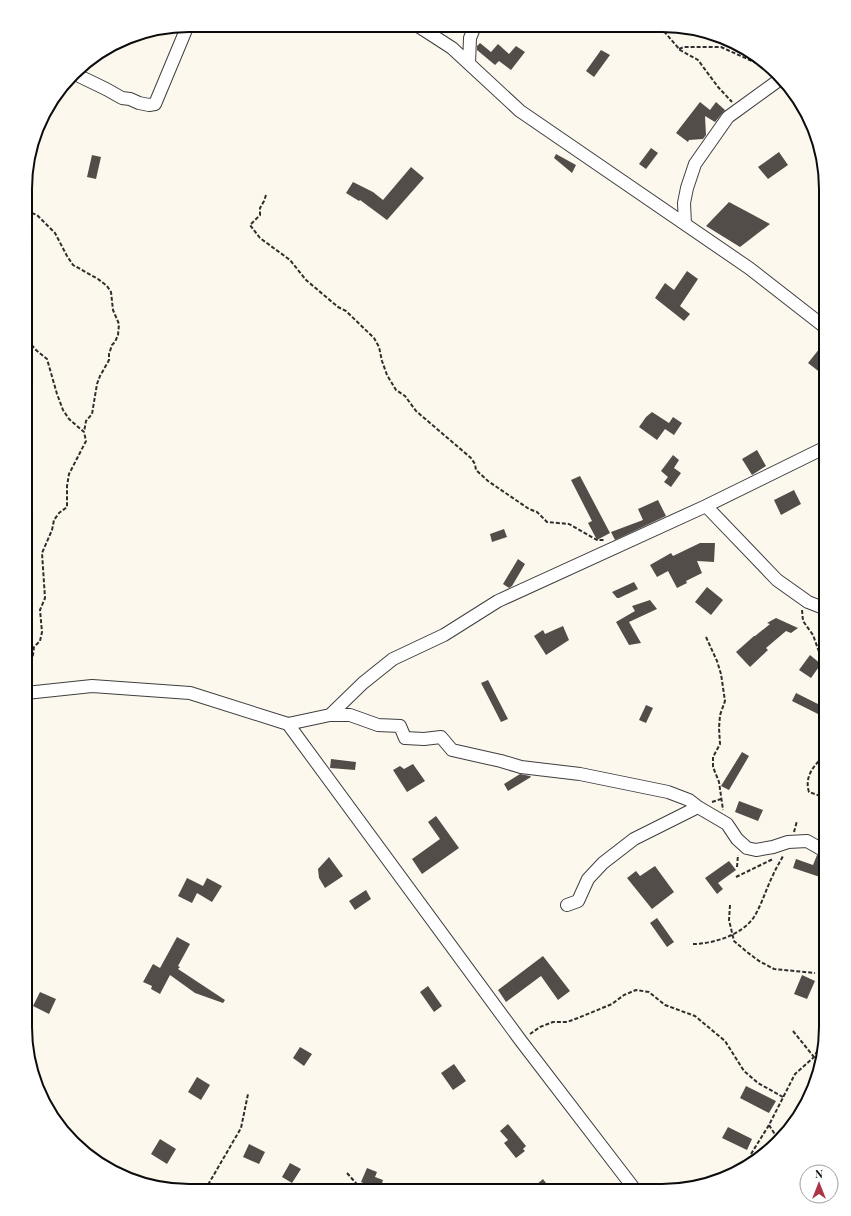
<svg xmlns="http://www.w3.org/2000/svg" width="851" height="1216" font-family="'Playfair Display',serif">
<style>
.building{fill:#534d4a}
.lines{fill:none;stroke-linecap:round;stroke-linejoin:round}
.minor-casing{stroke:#3f3f3f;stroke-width:14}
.path{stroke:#2e2e2e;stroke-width:2;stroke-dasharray:4 2;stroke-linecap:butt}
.minor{stroke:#fff;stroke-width:12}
.rim{fill:none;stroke:#0c0c0c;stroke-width:2}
</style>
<rect width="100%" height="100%" fill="#fdf8ee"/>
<path class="building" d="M480,43l11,9 7,-8 11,10 7,-8 9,6 -14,18 -12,-9 -4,4 -18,-15v-4z
M601,50l9,5 -16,22 -8,-6z
M700,102l10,8 6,-8 9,8 -10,12 -10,-6 1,19 -3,4 -14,1 -1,2 -12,-9z
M651,148l7,5 -12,16 -7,-5z
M779,152l9,13 -20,14 -10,-12z
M556,154l20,11 -4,8 -18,-15z
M92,155l9,2 -5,22 -9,-2z
M411,167l13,11 -37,42 -27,-20 -1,1 -13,-8 7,-11 20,10 10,8z
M729,202l41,22 -30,23 -34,-21z
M687,271l11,8 -18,27 10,8 -6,7 -29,-23 10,-15 9,7z
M820,348l6,5v24l-18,-14z
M652,412l17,11 4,-6 9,6 -8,12 -9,-6 -8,11 -18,-13 7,-10z
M757,450l9,16 -14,9 -10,-16z
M673,455l6,5 -5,8 7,5 -10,14 -7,-5 4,-5 -7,-6z
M580,476l30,57 -13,7 -9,-17 4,-2 -21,-41z
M794,490l7,14 -20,11 -7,-15z
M658,500l8,16 -51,24 -4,-8 32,-12 -5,-11z
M504,529l3,8 -15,5 -2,-8z
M700,543h15l-1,19 -17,-1 5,12 -16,8 1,2 -10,5 -9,-17 -11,6 -7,-12 21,-12 2,3z
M518,559l7,5 -13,22 -3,2 -6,-4z
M634,582l4,7 -19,9h-2l-5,-6z
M707,587l16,13 -12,15 -16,-13z
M650,600l7,9 -28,13 12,21 -12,2 -13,-23 19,-11 -3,-5z
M776,618l22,10 -7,5 -5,-2 -20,17 2,2 -18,17 -14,-15 18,-16h1l15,-12 -3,-1z
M563,626l6,14 -23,15 -12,-19 9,-6 2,4z
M810,655l11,9 -10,14 -12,-8z
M488,680l20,39 -7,3 -20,-39z
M796,693l24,12 -1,1 6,4 -3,6 -30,-15z
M646,705l7,3 -7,15 -7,-3z
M742,752l7,4 -20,34 -8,-4z
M331,759l25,3 -1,8 -25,-2z
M413,764l12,17 -18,11 -14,-22 7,-4 4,3z
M520,774l10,2 1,1 -23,14 -4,-7z
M739,801l24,9 -5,11 -23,-9z
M436,816l23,32 -37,26 -10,-15 28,-20 -12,-17z
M817,855l9,3v12l-3,8 -30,-10 3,-9 17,6z
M329,857l14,19 -18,12 -6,-10 -1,-9z
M729,861l7,9 -18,13 5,6 -6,5 -12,-16z
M655,866l19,26 -22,17 -25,-31 9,-7 4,5z
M187,878l16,8 4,-8 15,8 -10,16 -15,-9 -5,10 -14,-7z
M366,890l5,9 -16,11 -6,-9z
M657,918l17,24 -7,5 -17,-24z
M177,937l13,7 -12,22 2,1 -2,2 47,31 -2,3 -28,-10 -25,-18 -10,19 -9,-5 1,-3 -9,-4 10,-18 7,4z
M543,956l27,35 -12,9 -17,-24 -35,26 -8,-12z
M802,975l13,6 -8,18 -13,-5z
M428,986l14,20 -8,6 -14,-20z
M40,992l16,7 -7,15 -16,-8z
M300,1047l12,7 -8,12 -11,-8z
M454,1064l12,17 -13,9 -12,-17z
M197,1077l13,8 -9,15 -13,-8z
M746,1086l30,15 -7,12 -29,-15z
M508,1124l18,22 -3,3 2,2 -9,7 -12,-15 4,-3 -8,-9z
M728,1127l24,12 -5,11 -25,-12z
M160,1139l16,10 -9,15 -16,-10z
M249,1144l16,8 -6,12 -16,-7z
M290,1163l11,6 -9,14 -10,-6z
M367,1168l10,4 -2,5 8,3 -3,10 -19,-8z
M543,1179l9,12h-23z"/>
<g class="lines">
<g class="minor-casing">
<path id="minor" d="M418,26l34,22 68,63 229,157 77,60
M469,64l1,-26 5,-12
M75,74l31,15 16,9 8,1 9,4 10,2 6,-1 33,-79
M685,224l-1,-21 3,-15 8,-24 33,-47 51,-37
M706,506l71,74 31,22 18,7
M26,693l66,-7 98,7 98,31 42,-9 33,-32 30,-24 51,-24 54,-34 208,-95 120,-59
M330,715h20l28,10 22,1 5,12 19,1 17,-2 11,13 49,11 20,6 59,7 88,18 21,8 9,7 29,17 10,15 10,9 9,2 17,-3 15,-5 19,-1 14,8 5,-2
M288,724l233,317 115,150
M567,905l11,-4 10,-22 15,-16 31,-24 64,-32"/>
</g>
<path class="path" d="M662,26v3l18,21 18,10 20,27 14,15
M679,49l5,-2h37l44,20 5,6
M761,58l7,16
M266,195l-2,6 -4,7v7l-10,10 10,13 30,22 16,20 32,27 8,4 28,27 5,9 3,14 5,14 9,15 9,6 11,15 55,47 4,6 1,6 12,11 41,28 8,3 10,10 22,2 28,16h7
M26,211l11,4 18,18 12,23 6,9 25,14 9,7 4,6 2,18 6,14 -1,11 -3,7 -3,3 -3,9v6l-9,16 -3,8 -5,30 -6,7 -2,11
M802,610l1,11 10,14 13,36
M706,637l11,24 4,13 4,27 -5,14 -1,13 1,16 -7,13v10l6,15 4,28
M26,673l7,-18 1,-8 6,-6 2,-9 -2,-22 5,-12 -3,-45 10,-23 2,-10 5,-7 8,-6v-21l2,-12 17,-33 -2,-9 -15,-13 -6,-9 -6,-16 -10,-35 -11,-9 -8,-9
M826,798l-17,-6c-5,-15 5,-28 17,-37
M712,802l9,-3
M794,832l3,-11
M737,867l1,-12
M736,877l37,-18
M730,905l-1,15 5,21 13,11 12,9 15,8 41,4
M693,944c20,0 49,-9 61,-27 8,-13 12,-28 19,-42 3,-7 7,-13 10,-19
M793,1031l21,26 7,4
M530,1034l10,-7 13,-5h14l11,-4 34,-14 12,-9 12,-5 13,2 16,13 30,11 30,25 19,30 14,12 25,14
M769,1125l7,11 1,6
M751,1154l18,-29 26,-51 19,-17 5,-9 3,-15 2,-17 -2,-12
M347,1173l15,17
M205,1190l36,-62 7,-34"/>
<use href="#minor" class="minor"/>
</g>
<path d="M0 0H851V1216H0ZM189 32H662A157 157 0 0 1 819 189V1027A157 157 0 0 1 662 1184H189A157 157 0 0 1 32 1027V189A157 157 0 0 1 189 32Z" fill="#fff" fill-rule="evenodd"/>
<path class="rim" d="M189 32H662A157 157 0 0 1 819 189V1027A157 157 0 0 1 662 1184H189A157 157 0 0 1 32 1027V189A157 157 0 0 1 189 32Z"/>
<g transform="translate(819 1184)"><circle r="19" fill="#ffffff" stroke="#9e9e9e"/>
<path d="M0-3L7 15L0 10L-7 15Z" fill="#ab3547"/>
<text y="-6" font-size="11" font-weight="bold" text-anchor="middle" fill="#0c0c0c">N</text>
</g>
</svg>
